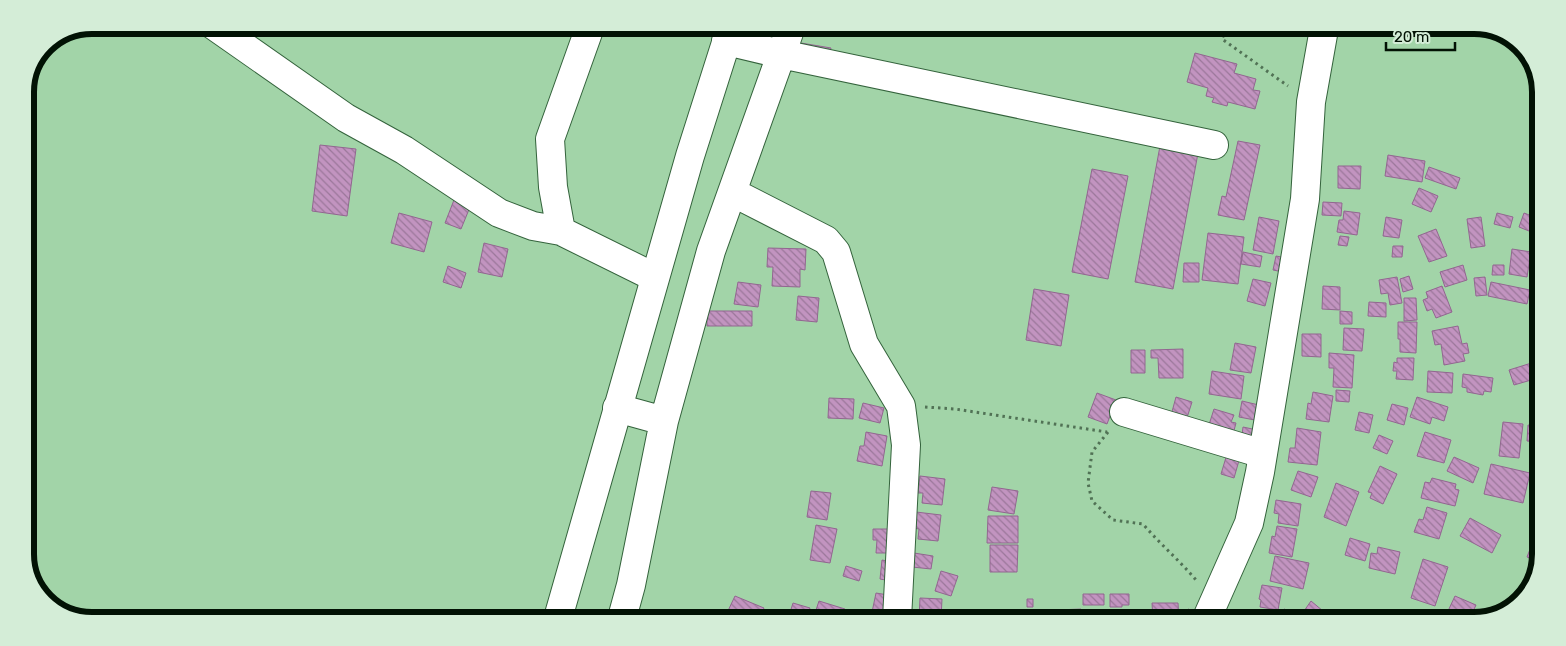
<svg xmlns="http://www.w3.org/2000/svg" width="1566" height="646" font-family="Rubik,sans-serif">
<style>
.building{fill:url(#building-back-hatch);stroke:#926690}
.lines{fill:none;stroke-linecap:round;stroke-linejoin:round}
.minor-casing{stroke:#34633c;stroke-width:30}
.major-casing{stroke:#34633c;stroke-width:30}
.path{stroke:#517255;stroke-width:3;stroke-dasharray:2.5 4;stroke-linecap:butt}
.minor{stroke:#fff;stroke-width:28}
.major{stroke:#fff;stroke-width:28}
.rim{fill:none;stroke:#021204;stroke-width:6}
</style>
<defs>
<pattern id="building-back-hatch" width="6" height="6" patternUnits="userSpaceOnUse" patternTransform="scale(1.25)"><rect width="6" height="6" fill="#c294c0"/><path d="M-1 5l2 2M0 0l6 6M5-1l2 2" fill="none" stroke="#9b779a"/></pattern>
</defs>
<rect width="100%" height="100%" fill="#a2d4a8"/>
<path class="building" d="M107,25h15l-6,11 -11,-6z
M801,43l30,5 -3,12 -30,-6z
M1195,53l42,11 -3,9 22,6 -3,11 7,1 -5,18 -27,-7 -1,4 -15,-4 2,-4 -8,-2 2,-8 -21,-6z
M1238,141l22,4 -16,75 -26,-5 4,-19 4,1z
M320,145l36,4 -9,67 -35,-5z
M1160,146l38,7 -25,136 -38,-7z
M1388,155l37,6 -3,21 -37,-6z
M1338,166h23l-1,23 -22,-1z
M1429,167l31,11 -4,11 -31,-11z
M1092,169l36,7 -20,103 -36,-7z
M1419,188l19,8 -7,16 -19,-8z
M454,200l16,7 -9,22 -16,-6z
M1323,202l19,1 -1,13 -19,-1z
M1344,211l16,2 -3,22 -20,-3 2,-12h4z
M399,213l33,9 -8,30 -33,-9z
M1497,213l16,4 -3,11 -16,-4z
M1524,213l16,6 -1,16 -20,-8z
M1259,217l20,4 -6,33 -20,-4z
M1386,217l16,3 -3,18 -16,-2z
M1481,217l4,29 -14,2 -4,-29z
M1436,229l11,27 -18,6 -11,-26z
M1208,233l36,4 -6,47 -36,-4z
M1340,236l9,1 -2,9 -9,-1z
M484,243l24,6 -6,28 -24,-5z
M1393,246h10l-1,11h-10z
M768,248l38,1 -1,21 -5,-1v18l-28,-1 1,-19h-6z
M1512,249l19,3 -4,25 -18,-3z
M1243,252l19,4 -2,11 -19,-3z
M1276,256l16,3 -4,14 -15,-3z
M1184,263h15v19h-16z
M1463,265l4,15 -22,7 -5,-15z
M1493,265h11v10h-12z
M448,266l18,7 -5,15 -18,-6z
M1409,276l4,13 -10,3 -3,-13z
M1397,277l5,26 -12,2 -2,-12 -7,1 -2,-14z
M1485,277l2,18 -11,1 -2,-18z
M1253,279l18,4 -6,23 -18,-5z
M738,282l23,3 -3,22 -24,-3z
M1491,282l39,8 -3,14 -39,-8z
M1323,286l17,1v23l-18,-1z
M1442,286l10,26 -16,6 -4,-9 -5,2 -4,-11 5,-2 -2,-6z
M1034,289l35,6 -8,51 -35,-6z
M798,296l21,2 -2,24 -21,-2z
M1404,298h12l1,22 -13,1z
M1369,302l17,1v14l-18,-1z
M707,311h45v15h-45z
M1340,311l12,1v12h-12z
M1398,322h19l-1,31 -16,-1v-13h-2z
M1458,326l4,18 5,-1 2,10 -6,1 2,7 -21,4 -3,-21 -6,1 -3,-14z
M1344,328l20,1 -2,22 -19,-1z
M1302,334h19v23l-19,-1z
M1235,343l21,4 -5,26 -21,-3z
M1183,349v29h-24l-1,-20h-7v-8z
M1131,350h14v23h-14z
M1329,353l25,2 -2,33 -19,-1 1,-19h-5z
M1397,358h17l-1,22 -17,-1 1,-8h-4l1,-9 3,1z
M1538,361v17l-24,7 -5,-15z
M1212,371l32,5 -3,23 -32,-5z
M1428,371l25,2 -1,20 -25,-1z
M1463,374l30,4 -2,14 -7,-1 -1,4 -16,-3v-4l-5,-1z
M1336,390l14,1 -1,11 -13,-1z
M1313,392l20,4 -4,26 -23,-3 2,-16 3,1z
M1097,393l19,7 -9,24 -19,-7z
M1176,397l16,5 -7,22 -15,-5z
M1417,397l31,10 -4,14 -12,-4 -2,7 -20,-7z
M829,398l25,1 -1,20 -25,-1z
M1242,401l21,5 -3,15 -21,-4z
M863,403l21,5 -4,15 -21,-5z
M1392,404l16,4 -4,17 -17,-5z
M1214,409l20,6 -3,7 5,1 -4,15 -25,-7z
M1359,412l14,3 -4,18 -14,-3z
M1503,422l20,2 -4,34 -20,-2z
M1528,425l10,1 -1,16 -10,-1z
M1243,427l14,3 -2,16 -14,-3z
M1297,428l24,4 -4,33 -29,-3 2,-14h5z
M866,432l21,4 -5,30 -25,-5 3,-15h4z
M1425,432l26,8 -7,23 -27,-7z
M1379,435l14,6 -6,13 -14,-6z
M1227,454l13,3 -6,21 -13,-4z
M1454,457l25,11 -6,15 -26,-12z
M1491,464l39,9 -7,30 -39,-9z
M1380,466l17,8 -14,30 -13,-6 2,-5 -4,-1z
M1298,471l20,6 -7,20 -20,-7z
M920,476l25,3 -3,26 -20,-2 1,-10h-5z
M1432,478l24,6 -1,5 4,1 -4,16 -34,-8 4,-16 5,1z
M1336,483l23,9 -13,34 -22,-9z
M992,487l26,4 -4,23 -26,-4z
M811,491l20,2 -4,27 -20,-3z
M1276,500l25,4 -3,22 -20,-3 1,-9 -5,-1z
M1427,507l20,6 -8,26 -25,-7 5,-13 4,1z
M916,512l25,3 -3,26 -20,-2 1,-10 -5,-1z
M988,516h30v27h-31z
M1470,518l31,17 -9,18 -32,-17z
M816,525l21,4 -7,34 -20,-3z
M1277,526l20,3 -5,28 -23,-4 3,-17 3,1z
M873,529h21v24h-18l1,-13h-4z
M1350,538l20,6 -5,17 -20,-6z
M1532,544l4,2v15l-9,-4z
M990,545h28l-1,27h-27z
M1378,547l22,5 -5,22 -26,-6 2,-15 6,1z
M914,553l19,3 -2,13 -19,-2z
M1275,556l34,7 -6,26 -33,-8z
M1423,559l25,8 -13,39 -24,-8z
M882,560l11,2 -2,19 -11,-2z
M846,566l16,5 -3,10 -16,-5z
M941,571l17,5 -7,20 -16,-5z
M1262,585l20,3 -4,22 -18,-3 1,-7 -2,-1z
M876,593l18,3 -5,23 -18,-2z
M1083,594h21v11h-21z
M1110,594h19v11h-7v2h-12z
M735,596l29,12 -5,10h-26l-7,-3z
M1455,596l21,9 -7,15 -21,-9z
M920,598l22,1 -1,20h-22z
M1027,599h6v8h-6z
M819,601l26,8 -3,10h-29z
M1311,601l12,10 -7,8 -12,-8z
M793,603l17,5 -4,11h-18z
M1152,603h26l1,17h-26z
M1081,609v11h-24v-10z
M1188,609l12,4 -2,7h-14z
M1284,609l14,5 -2,6h-16z
M1250,611l25,6 -1,3h-27z
M974,612l19,2v5h-20z
M1411,612l19,3 -1,6h-19z
M1340,616l23,4 -1,1h-22z"/>
<g class="lines">
<g class="minor-casing">
<path id="minor" d="M213,25l133,93 58,32 95,63 34,13 28,5 93,46
M726,41l55,13 433,91
M732,192l94,48 10,12 28,92 37,62 5,39 -9,174
M561,231l-8,-44 -3,-48 40,-112
M617,408l47,13 -33,164 -9,33
M1124,412l139,42
M664,421l47,-170 80,-224
M1206,620l43,-97 11,-51 45,-273 6,-97 13,-73"/>
</g>
<g class="major-casing">
<path id="major" d="M558,618l132,-462 41,-129"/>
</g>
<path class="path" d="M1226,29l-4,10 66,47
M925,407l30,2 152,23
M1108,432l-16,20 -4,31 4,18 21,19 30,4c17,20 36,36 53,56"/>
<use href="#minor" class="minor"/>
<use href="#major" class="major"/>
</g>
<path d="M0 0H1566V646H0ZM92 34H1474A58 58 0 0 1 1532 92V554A58 58 0 0 1 1474 612H92A58 58 0 0 1 34 554V92A58 58 0 0 1 92 34Z" fill="#d4edd7" fill-rule="evenodd"/>
<path class="rim" d="M92 34H1474A58 58 0 0 1 1532 92V554A58 58 0 0 1 1474 612H92A58 58 0 0 1 34 554V92A58 58 0 0 1 92 34Z"/>
<path d="M1386 42v8h69v-8" fill="none" stroke="#021204" stroke-width="2.5"/>
<text x="1394" y="42" font-size="15" fill="#021204" stroke="#d4edd7" stroke-width="4" paint-order="stroke">20 m</text>
</svg>
